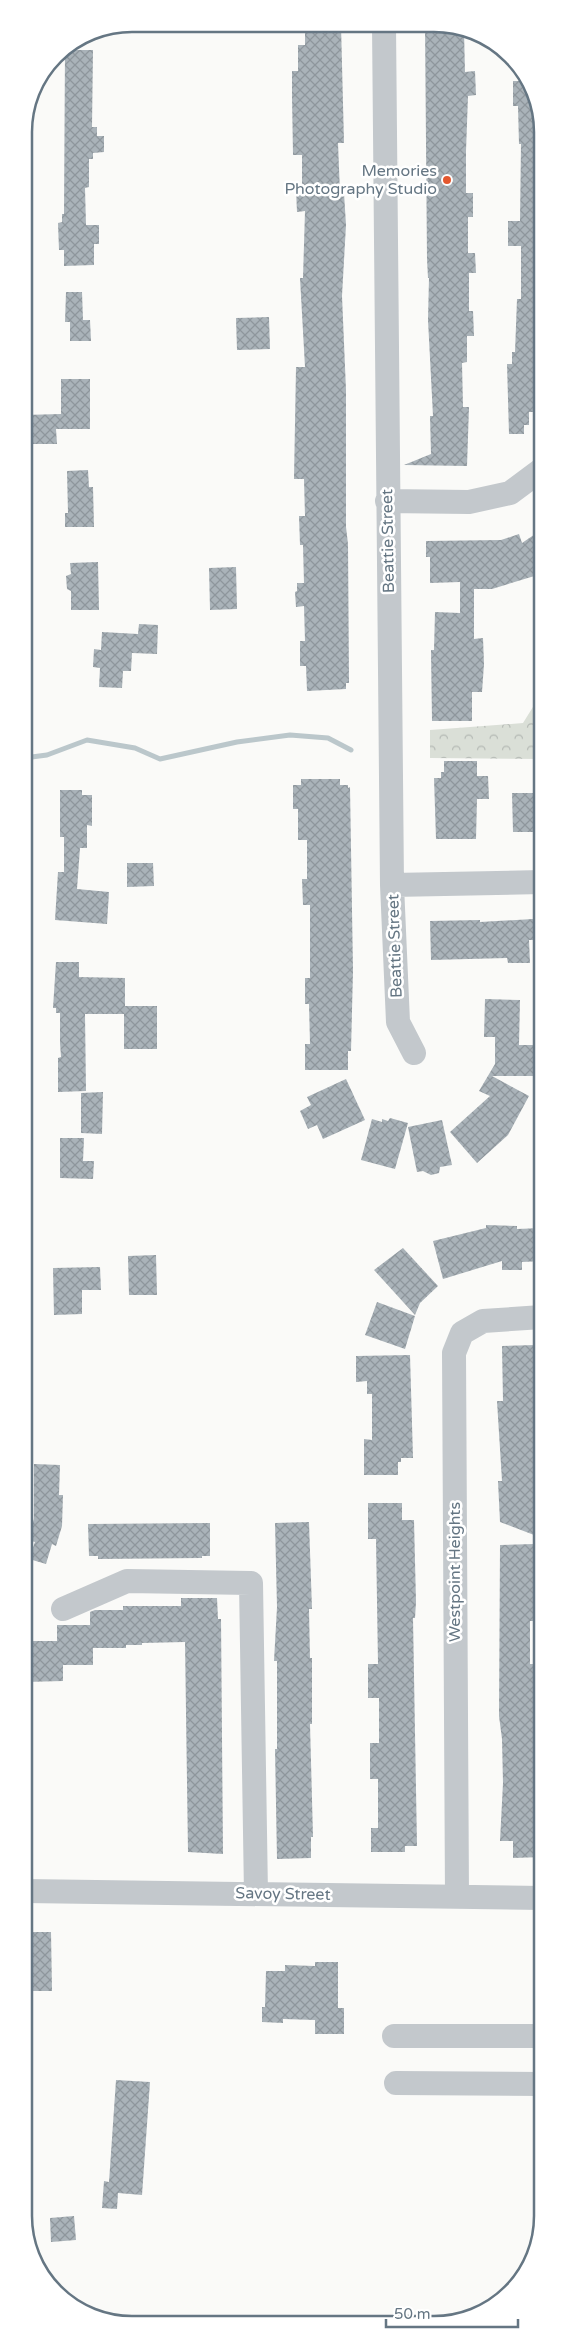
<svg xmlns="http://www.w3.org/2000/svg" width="566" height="2349" font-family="'Varela Round',sans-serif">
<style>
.park{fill:url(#park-crowns)}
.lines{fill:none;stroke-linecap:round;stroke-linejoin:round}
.stream{stroke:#bbc7cb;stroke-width:5}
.building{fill:url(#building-cross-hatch)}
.minor{stroke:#c3c8cc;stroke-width:24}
.poi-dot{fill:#e4572e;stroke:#fff;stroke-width:2}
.labels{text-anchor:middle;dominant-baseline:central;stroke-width:5;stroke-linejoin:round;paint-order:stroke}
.poi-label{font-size:16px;fill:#657683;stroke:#fff;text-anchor:end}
.street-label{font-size:16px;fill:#657683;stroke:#fff}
.rim{fill:none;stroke:#657683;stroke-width:2.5}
</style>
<defs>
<pattern id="park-crowns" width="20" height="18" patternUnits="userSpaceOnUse" patternTransform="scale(1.25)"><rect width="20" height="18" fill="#dadfd7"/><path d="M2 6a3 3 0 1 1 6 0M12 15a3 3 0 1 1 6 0" fill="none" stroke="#b4b9b4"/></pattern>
<pattern id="building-cross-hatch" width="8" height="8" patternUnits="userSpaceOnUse" patternTransform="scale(1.25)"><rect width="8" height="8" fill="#aab3b9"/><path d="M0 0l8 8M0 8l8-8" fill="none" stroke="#8e969c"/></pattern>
</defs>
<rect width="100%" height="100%" fill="#fafaf8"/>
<path class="park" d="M541,694l1,65 -112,-1v-28l93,-7z"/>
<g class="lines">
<path class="stream" d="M24,758l23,-3 40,-15 48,8 25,11 77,-17 53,-7 38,3 23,12"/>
</g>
<path class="building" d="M305,25h36l3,118h-6l2,50h4l2,32 -4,71 4,94v137l2,17 1,139h-3v6l-39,2 -1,-25h-6v-25h5l-1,-35 -8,1 -1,-15 2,-1v-8h7l-1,-38h-3l-1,-29h6l-1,-37h-10l2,-112h9l-5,-89h3l2,-67 -8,1 -1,-22h6v-35h-9l-1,-59v-25h6v-26h7z
M425,26h30l9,5 1,41 10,-1 1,24 -8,1 -2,55v42h7v24h-5v36h7l1,20h-7v38h4l1,25h-7v26l-5,1 1,44h6l-2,59 -63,-1 27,-11 -1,-38h3l-5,-96 1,-42h-1l-1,-19z
M65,50h28l-1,77h5v9h7v16l-11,1v6h-4v28l-4,1 1,37h13v19h-5v21l-30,1v-16h-5l-1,-27 4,-1v-8h2z
M513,81h11l17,37v261h-4v22h-3v11h-5v13h-5v9h-15l-2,-70h5v-12h3l2,-53h4v-53h-13v-25h12l1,-77h-2l-1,-38h-5z
M66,292h16l1,28h7l1,21h-21v-19h-5z
M269,317l1,32 -33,1 -1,-32z
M61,379h29v50h-34l1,15h-33v-29l37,-1z
M88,470l1,17h4l1,40h-29v-14h3l-1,-42z
M541,530v44l-49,15h-18v50l9,-1 1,26 -2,28h-10v29h-40l-1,-71h3l1,-38 25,1v-31l-30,1v-26h-4v-16l75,-1 18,-6 3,9z
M98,562l1,48h-28v-19l-4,-2 -1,-13 5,-2 -1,-11z
M236,567l1,42 -27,1 -1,-42z
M139,624l19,1 -1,29 -25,-1 -1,18h-8l-1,17 -23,-1 1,-19 -7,-1 1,-18 7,1 1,-18 36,2z
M444,761h33v15h11l1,23h-12l-1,40h-40l-2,-61h7v-6h3z
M301,779h39v6h8v3l2,-1 3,184 -2,80h-3v19h-43v-26h5l-1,-40h-4v-26h5v-73h-7l-1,-26h5v-39h-9v-31h-5v-24h8z
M60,790h22v5h10v31l-5,-1v23h-7l-3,41 32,3 -2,32 -52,-4 3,-48h6v-35h-4z
M512,793h27v39h-26z
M127,863h26l1,23 -27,1z
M533,919v21h-4l1,23h-22l-1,-5 -76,2 -1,-39 50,-1v2z
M56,962h23v15l46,1v28h32v43h-33v-35h-39l1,77 -28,1v-34l3,-1 -1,-14v-30h-4v-5h-3z
M485,999l35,1 -1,45h18v31h-45l37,20 -21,39 -31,28 -27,-31 40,-36 -11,-5 16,-27v-27h-11z
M346,1079l19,41 -42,19 -6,-14 -9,4 -8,-18 11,-6 -4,-8z
M103,1092l-1,42 -21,-1v-40z
M390,1118l18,5 -13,46 -34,-9 11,-41 10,3v-3l6,2z
M442,1120l10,45 -12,2 -1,6 -8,2 -8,-4 -6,1 -9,-45z
M60,1138h24l-1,23h11l-1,18 -33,-1z
M486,1225l31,1v3l25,-1v33l-20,1v8h-20v-9l-59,18 -10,-38 53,-13z
M403,1248l35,38 -18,17 -5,12 -41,-45z
M156,1255l1,40h-28l-1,-39z
M100,1267l1,23h-19v24l-28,1 -1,-47z
M377,1302l38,14 -10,33 -40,-14z
M536,1345l1,41h5v35h-8v44h8v36h-9l1,34 -34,-13 -2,-41h4l-5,-80h6l-1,-55z
M410,1355l3,103h-12v4h-3v13h-34v-36l8,1v-46h-5v-13l-11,1v-26z
M34,1464l26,1 -1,30h4l-1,31 -6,20 -4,-2 -6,20 -17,-5 6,-17 -8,-2 7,-21z
M368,1503h34v17h12l2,82 -1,16h-2l4,228h-12v6h-34v-24h7v-49h-8v-36h9v-45h-11v-34h10l-2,-125h-8z
M309,1522l3,87h-3l1,49h2v66h-2l3,113h-2v21l-34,1 -2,-110h2v-88h-3l3,-54 -2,-84z
M210,1523v33h-8v2l-104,1v-3h-9l-1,-32z
M534,1544l1,41 7,-1v37h-12v43h3l3,80h6v32h-5v50h4l1,31 -29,1v-17h-13l3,-58 -1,-44 -3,-23 1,-171z
M181,1598h36l1,21h3l2,235 -35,-2 -3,-210 -43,1v2h-16v3h-33v17h-30v16l-38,1v-41h32v-16h33v-13l5,-2h28v-4h58z
M26,1932h25l1,59h-20v-20h-6z
M315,1962h23v46h6v26h-29v-14l-32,-1v4l-21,-1v-15h3l1,-36h19v-6l30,1z
M116,2080l34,2 -8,113 -24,-2 -1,16 -15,-1 2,-27 5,1z
M74,2216l2,24 -25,2 -1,-24z"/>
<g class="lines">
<path class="minor" d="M384,25l8,860 6,137 16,31
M387,501l82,1 41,-9 31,-23
M392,885l150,-3
M63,1609l64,-28 124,2 5,311
M25,1891l517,7
M457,1896l-3,-543 8,-20 21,-12 59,-4
M394,2036h148
M396,2083l146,1"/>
</g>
<circle class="poi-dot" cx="447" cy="180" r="5"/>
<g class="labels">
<g class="poi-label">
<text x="437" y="171">Memories<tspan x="437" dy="18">Photography Studio</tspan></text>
</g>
<g class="street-label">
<text transform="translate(388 541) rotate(-91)">Beattie Street</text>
<text transform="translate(395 946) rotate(-92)">Beattie Street</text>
<text transform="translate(455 1572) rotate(-90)">Westpoint Heights</text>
<text transform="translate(283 1894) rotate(1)">Savoy Street</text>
</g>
</g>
<path d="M0 0H566V2349H0ZM132 32H434A100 100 0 0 1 534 132V2216A100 100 0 0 1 434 2316H132A100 100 0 0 1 32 2216V132A100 100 0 0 1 132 32Z" fill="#fff" fill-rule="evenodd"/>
<path class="rim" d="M132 32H434A100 100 0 0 1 534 132V2216A100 100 0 0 1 434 2316H132A100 100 0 0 1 32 2216V132A100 100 0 0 1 132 32Z"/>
<path d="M386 2319v8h132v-8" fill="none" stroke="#657683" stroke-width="2.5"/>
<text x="394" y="2319" font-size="15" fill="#657683" stroke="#ffffff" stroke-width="4" paint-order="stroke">50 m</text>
</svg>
